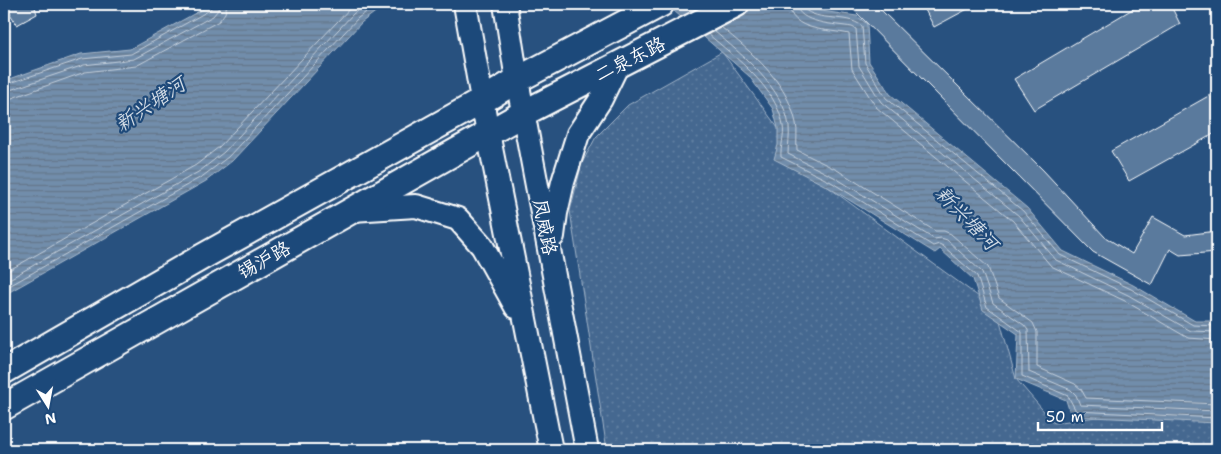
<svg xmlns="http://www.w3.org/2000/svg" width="1221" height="454" font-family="'Shantell Sans','LXGW WenKai TC',sans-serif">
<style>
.park{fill:url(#park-dots);stroke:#a2b4c8}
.water{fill:url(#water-rules);stroke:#aabbcd}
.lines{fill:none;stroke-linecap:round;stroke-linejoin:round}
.shore{stroke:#c6d1dd;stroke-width:1}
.building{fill:#5a7a9d;stroke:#fff}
.secondary-casing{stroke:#fff;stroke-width:26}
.primary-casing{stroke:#fff;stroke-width:29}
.secondary{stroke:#1f4a7a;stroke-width:22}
.primary{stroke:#1f4a7a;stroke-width:25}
.labels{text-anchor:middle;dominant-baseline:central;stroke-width:4.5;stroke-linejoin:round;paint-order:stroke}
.street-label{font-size:19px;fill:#fff;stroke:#1f4a7a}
.water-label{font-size:20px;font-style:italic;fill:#d4dde6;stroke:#1f4a7a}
</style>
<defs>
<pattern id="park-dots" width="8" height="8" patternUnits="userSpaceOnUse" patternTransform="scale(1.25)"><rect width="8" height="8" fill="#446890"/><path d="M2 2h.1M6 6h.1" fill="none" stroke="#607fa1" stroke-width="1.8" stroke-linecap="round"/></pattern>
<pattern id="water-rules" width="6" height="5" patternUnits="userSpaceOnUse" patternTransform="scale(1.25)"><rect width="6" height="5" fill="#718dab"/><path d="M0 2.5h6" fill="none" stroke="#64768a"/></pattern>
</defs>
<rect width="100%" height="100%" fill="#28517f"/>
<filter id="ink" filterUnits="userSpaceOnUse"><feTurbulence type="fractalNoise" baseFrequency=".02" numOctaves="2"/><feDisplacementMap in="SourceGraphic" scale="10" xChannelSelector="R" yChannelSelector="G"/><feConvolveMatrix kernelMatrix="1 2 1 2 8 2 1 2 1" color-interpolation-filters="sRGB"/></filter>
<g filter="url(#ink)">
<path class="park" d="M722,52l56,76 50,59 169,123 19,69 38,44 163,-23v50h-610l-37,-239 12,-48 14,-26 32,-32z"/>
<path class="water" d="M212,4h174l-24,18 -130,139 -26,20 -202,114v-214l77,-27 49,-5z
M666,4h136l19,7 36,5 10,8 2,38 21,32 137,114 36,43 70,34 62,36h22v102l-146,-7 -5,-16 -50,-21 2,-45 -35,-24 -10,-31 -33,-30 -5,4 -107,-66 -54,-28 4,-14v-17l-5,-19 -24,-33z"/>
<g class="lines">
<path class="shore" d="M789,4c1,28 40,25 60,30l3,35 24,38 137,114 38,45 74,35 63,37 29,2
M796,4c2,20 40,20 56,23l4,2 3,37 22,36 138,114 37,44 72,35 63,36 26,1
M803,4v4c16,15 42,5 59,18l3,37 21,35 137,113 37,44 71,34 62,36 24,1
M721,27c31,26 66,54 75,96 2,8 0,18 1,27l40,20 98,61h9l7,3 37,33 11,31 34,25 4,9v35l38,17 6,5 5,9 131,6
M714,31c27,23 71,58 75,96 1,9 -1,18 -1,27l46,23 100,62 7,-1 6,2 35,32 11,31 31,22 4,5 1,42 42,18 5,5 4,10 137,6
M708,34c28,24 69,54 75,92 2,10 -3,21 -2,31l50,25 102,64 6,-2 4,2 34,30 10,31 35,25v44l46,20 8,15 141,7
M4,85l78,-26 49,-5 79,-44 3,-6
M4,92l80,-27 50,-6 79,-43 5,-6 1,-6
M4,99l8,-1 73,-26 51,-6 83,-45 6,-8 2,-9
M4,273l192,-108 23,-18 135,-143
M4,282l196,-111 24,-19 129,-138 13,-10
M4,289l199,-113 25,-19 130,-139 19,-14"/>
</g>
<path class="building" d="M4,4h30l3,10 -20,11z
M848,4h27l168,166 62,67 27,17 21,-37 32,18 32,-4v21l-37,3 -10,-6 -18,36 -59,-33z
M922,4h55l-43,23z
M1141,4h29l10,20 -146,86 -20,-31z
M1212,94l5,11v27l-88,49 -18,-30z"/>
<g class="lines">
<g class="secondary-casing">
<path id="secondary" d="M465,4l23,129 63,317
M505,4l12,76 70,370
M352,210l64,-4 42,13 24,27 34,61
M553,236l3,-23 7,-31 15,-48 23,-35 16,-33"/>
</g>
<g class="primary-casing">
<path id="primary" d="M4,371l198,-114 280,-156 35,-21 144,-76
M4,407l520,-294 212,-109"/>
</g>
<use href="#secondary" class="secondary"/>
<use href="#primary" class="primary"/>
</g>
</g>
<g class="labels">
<g class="street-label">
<text transform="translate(630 59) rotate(-27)">二泉东路</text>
<text transform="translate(545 227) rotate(79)">凤威路</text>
<text transform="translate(264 260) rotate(-29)">锡沪路</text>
</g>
<g class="water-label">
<text transform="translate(150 104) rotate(-34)">新兴塘河</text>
<text transform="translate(967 218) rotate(46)">新兴塘河</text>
</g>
</g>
<rect width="1221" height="454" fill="none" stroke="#1f4a7a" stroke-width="20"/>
<rect x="10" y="10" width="1201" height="434" fill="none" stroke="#fff" stroke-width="2" filter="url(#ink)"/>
<g transform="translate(48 406) rotate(169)" stroke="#1f4a7a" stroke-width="4" paint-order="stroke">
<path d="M0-4L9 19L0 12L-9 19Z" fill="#ffffff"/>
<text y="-8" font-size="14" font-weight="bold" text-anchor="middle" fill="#ffffff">N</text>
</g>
<path d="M1038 422v8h124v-8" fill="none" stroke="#ffffff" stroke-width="2.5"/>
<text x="1046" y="422" font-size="15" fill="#ffffff" stroke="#1f4a7a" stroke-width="4" paint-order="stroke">50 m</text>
</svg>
